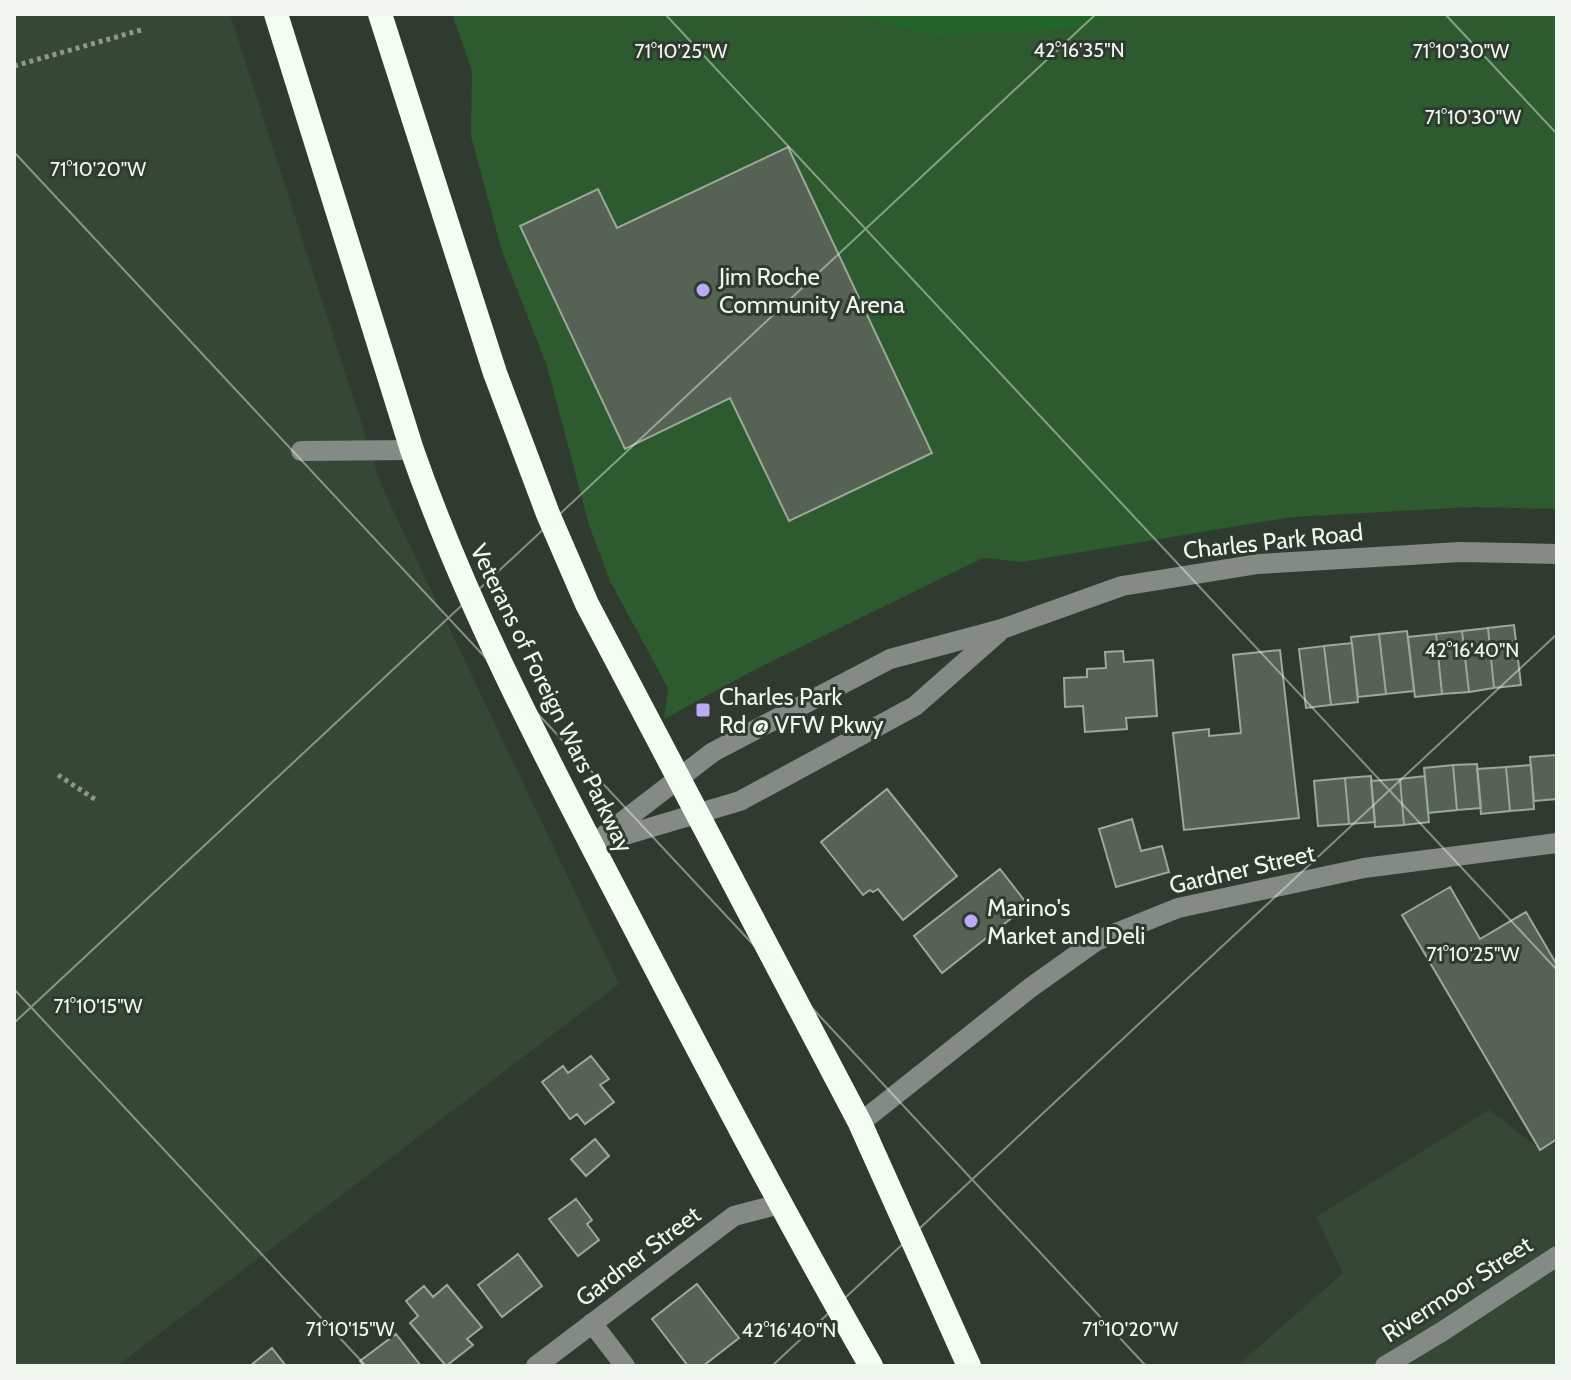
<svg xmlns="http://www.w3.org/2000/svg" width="1571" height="1380" font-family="Cabin,sans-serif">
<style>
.built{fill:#354735}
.green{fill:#2d5b2f}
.water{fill:#236529}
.building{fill:#556254;stroke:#9aa99a;stroke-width:2}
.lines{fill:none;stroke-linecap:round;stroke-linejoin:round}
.path{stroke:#8d978d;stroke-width:5;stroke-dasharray:4 4;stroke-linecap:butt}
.minor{stroke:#848b84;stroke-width:20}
.highway{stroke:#f2fef1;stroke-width:24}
.ticks{fill:none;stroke:#eff7ef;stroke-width:2;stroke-opacity:0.45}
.poi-dot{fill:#bcaaf6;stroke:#2f3b2f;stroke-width:3}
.labels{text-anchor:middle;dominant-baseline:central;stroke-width:6;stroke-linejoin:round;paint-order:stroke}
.poi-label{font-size:24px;fill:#eff7ef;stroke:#2f3b2f;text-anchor:start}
.street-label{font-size:24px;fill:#eff7ef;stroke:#2f3b2f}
.ticks-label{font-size:20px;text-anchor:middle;fill:#eff7ef;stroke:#2f3b2f;stroke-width:6;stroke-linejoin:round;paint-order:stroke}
</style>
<rect width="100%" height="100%" fill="#2f3b2f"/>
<path class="built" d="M14,14h216l152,473 237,497 -502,382h-103z
M1489,1110l51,39 17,-9v226h-320l106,-93 -27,-56z"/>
<path class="green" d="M452,14h1105v495l-84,-2 -181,10 -270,45 -39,-4 -225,110 -94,51 4,-31 -58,-107 -21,-56 -42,-159 -45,-115 -31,-115 1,-66z"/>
<path class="water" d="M851,14h271l-58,15 -126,6z"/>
<path class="building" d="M788,147l144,306 -143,68 -59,-123 -105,51 -105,-223 78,-37 19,39z
M1514,625l7,60 -27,3 -6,-60z
M1488,628l6,60 -25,4 -7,-61z
M1407,631l7,60 -28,3 -7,-60z
M1462,631l7,61 -27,2 -6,-60z
M1379,634l7,60 -28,3 -7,-60z
M1436,634l6,60 -27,3 -7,-60z
M1352,643l6,59 -27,3 -7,-59z
M1324,646l7,59 -25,3 -7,-59z
M1280,650l19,168 -115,12 -11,-97 36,-4v7l32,-3 -8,-78z
M1123,651l1,11 29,-2 4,56 -31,2 1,11 -42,3 -2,-26 -18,1 -1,-29 23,-1v-8l19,-1 -1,-16z
M1556,755l1,44 -23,2 -4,-44z
M1477,764l4,44 -24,2 -4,-45z
M1453,765l4,45 -29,3 -4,-45z
M1531,765l3,44 -24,2 -4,-44z
M1506,767l4,44 -29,3 -4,-45z
M1371,776l4,46 -26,2 -4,-46z
M1425,776l4,46 -25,3 -4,-46z
M1345,778l4,46 -31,2 -4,-45z
M1400,779l4,46 -29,2 -4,-46z
M887,789l70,87 -54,44 -25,-31 -5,3 -3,-2 -7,5 -42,-53z
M1132,819l9,32 21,-5 7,26 -53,15 -17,-58z
M1000,869l28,36 -86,68 -28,-37z
M1450,887l30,52 46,-27 31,53v174l-17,11 -138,-235z
M591,1056l18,23 -9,6 14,17 -29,22 -8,-10 -7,5 -28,-37 21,-16 5,7z
M595,1139l14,17 -23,20 -15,-17z
M576,1199l16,21 -5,4 12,16 -21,16 -29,-37z
M518,1254l24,32 -40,31 -24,-32z
M697,1284l42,54 -36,28h-15l-36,-47z
M447,1285l35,42 -15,12 6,6 -27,21 -36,-43 8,-7 -12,-15 18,-15 9,11z
M396,1334l25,32h-57l-4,-5z
M272,1348l14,18h-36z"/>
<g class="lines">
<path class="path" d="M14,66l127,-36
M58,775l38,25"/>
<path class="minor" d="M301,451l111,-1
M605,841l135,-40 175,-95 84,-74
M592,845l121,-93 177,-93 112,-30 120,-43 136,-22 202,-12 97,2
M860,1123l170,-135 66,-47 82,-33 186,-40 193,-25
M592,1323l33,43
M536,1366l198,-150 46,-12
M1385,1366l58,-35 114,-75"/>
<path class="highway" d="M276,14l136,436c56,160 135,309 213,459 80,154 160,307 246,457
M380,14l115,359 53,141 39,90 273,519 109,243"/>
</g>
<path class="ticks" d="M665,14l892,956M1445,14l112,120M14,152l1132,1214M14,989l352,377M14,1023l1082,-1009M772,1366l785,-732"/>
<g class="poi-dot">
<circle cx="703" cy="290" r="8"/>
<rect x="695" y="702" width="16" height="16" rx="4"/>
<circle cx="971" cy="921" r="8"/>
</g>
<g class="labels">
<g class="poi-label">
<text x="719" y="276">Jim Roche<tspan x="719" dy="28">Community Arena</tspan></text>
<text x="719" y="696">Charles Park<tspan x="719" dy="28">Rd @ VFW Pkwy</tspan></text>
<text x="987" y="907">Marino's<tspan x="987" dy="28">Market and Deli</tspan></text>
</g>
<g class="street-label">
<text transform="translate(1273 541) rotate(-6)">Charles Park Road</text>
<text transform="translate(552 698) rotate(64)">Veterans of Foreign Wars Parkway</text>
<text transform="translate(1242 869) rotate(-13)">Gardner Street</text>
<text transform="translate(638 1256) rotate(-37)">Gardner Street</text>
<text transform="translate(1457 1289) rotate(-33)">Rivermoor Street</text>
</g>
</g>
<g class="ticks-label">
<text x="1079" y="57">42°16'35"N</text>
<text x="681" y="58">71°10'25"W</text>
<text x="1461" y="58">71°10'30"W</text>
<text x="1473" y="124">71°10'30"W</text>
<text x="98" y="176">71°10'20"W</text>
<text x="1472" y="657">42°16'40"N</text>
<text x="1473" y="961">71°10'25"W</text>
<text x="98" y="1013">71°10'15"W</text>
<text x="350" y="1336">71°10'15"W</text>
<text x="1130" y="1336">71°10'20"W</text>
<text x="789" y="1337">42°16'40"N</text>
</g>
<rect width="1571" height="1380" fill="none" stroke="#eff7ef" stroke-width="32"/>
</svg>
